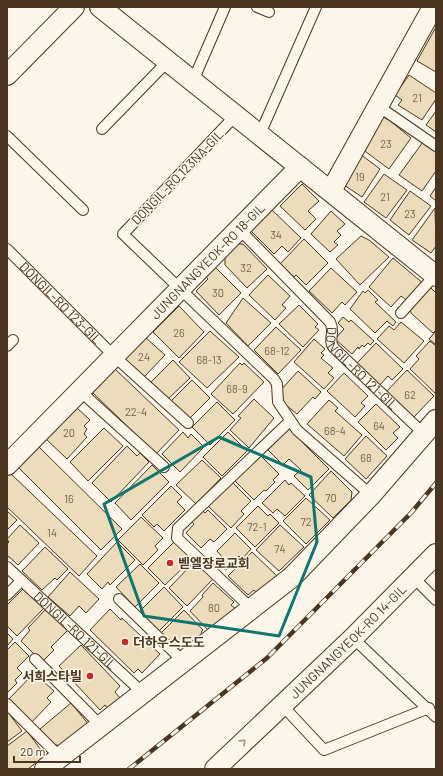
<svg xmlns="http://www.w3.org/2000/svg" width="443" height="776" font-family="Barlow,'Noto Sans KR',sans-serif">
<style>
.building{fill:#ecdcbc;stroke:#4a3520}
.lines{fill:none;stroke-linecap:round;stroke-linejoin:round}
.service-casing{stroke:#4a3520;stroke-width:12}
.minor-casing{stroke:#4a3520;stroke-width:22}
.service{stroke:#fbf6e9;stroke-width:10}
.minor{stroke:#fbf6e9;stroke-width:20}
.rail-casing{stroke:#4a3520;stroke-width:4.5}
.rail{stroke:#fbf6e9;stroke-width:3;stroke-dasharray:9;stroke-linecap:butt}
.oneway{stroke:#a29684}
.marked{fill:none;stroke:#0f766e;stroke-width:3;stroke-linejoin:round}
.poi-dot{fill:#c62828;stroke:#fbf6e9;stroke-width:1.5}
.labels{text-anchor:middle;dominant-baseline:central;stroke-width:3;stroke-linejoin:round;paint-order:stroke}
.number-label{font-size:11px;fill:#725f47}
.street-label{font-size:13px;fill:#4a3520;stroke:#fbf6e9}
.poi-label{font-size:13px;font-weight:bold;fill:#4a3520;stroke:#fbf6e9;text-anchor:start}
</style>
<rect width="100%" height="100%" fill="#fbf6e9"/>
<path class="building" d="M436,27v45l-19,-11z
M409,75l27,18v6l-14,21 -24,-15 4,-5 -7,-5z
M436,111v21l-10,-7z
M379,115l10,5 22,18 -22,31 -27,-20z
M423,142l13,10v19l-14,20 -23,-16z
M360,154l20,15 -18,28 -21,-14z
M384,174l23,16 -21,28 -22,-16z
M302,184l17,17 -11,10 8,8 -11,11 -25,-24z
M436,187v14l-6,-5z
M410,191l21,15 -22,29 -19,-15z
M435,208l1,38 -5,7 -19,-13z
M271,209l30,29 -13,14 -6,-6 -8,8 -23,-23z
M331,211l14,13 -8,7 4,4 -7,7 4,3 -8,7 -19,-18z
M361,236l8,4 20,17 -29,28 -24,-26z
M304,239l24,24 -22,22 -10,-10 -2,2 -14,-13z
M235,244h8l24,25 -20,19 -22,-23v-10z
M393,258l31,26 -15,18 -8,-6 -10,11 -22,-20z
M214,266l27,27 -22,22 -23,-24 12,-12 -3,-3z
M331,268l26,24 -12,13 -3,-3 -10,11 -23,-22z
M268,275l22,21 -8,9 4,3 -11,12 -26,-25z
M429,286l7,7v37l-3,3 -21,-19 -3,-5z
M368,290l10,10 -3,2 21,20 -3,4 -6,-5 -12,12 -25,-24 13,-18 2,2z
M243,298l28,25 -23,23 -22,-23z
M299,305l19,19 -3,3 4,3 -16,17 -24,-23z
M179,306l25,26 -25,26 -26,-26z
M343,317l6,5 2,-2 23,21 -4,4 -2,-2 -4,4 -2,-2 -3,4 -1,-2 -6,7 -17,-15 9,-10 -6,-6z
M401,322l23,19 -20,22 -27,-24 12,-13 5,4z
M276,327l25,23 -23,24 -24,-24z
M210,331l29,26 -32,31 -28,-26z
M436,331v14l-7,-6z
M145,337l20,18 -21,22 -21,-19z
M314,339l11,10 -4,4 3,2 -3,3 12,10 -5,5 6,5 -10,11 -30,-27z
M430,341l6,5v48l-26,-25 9,-10 -3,-3z
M376,343l27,26 -11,11 -4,-4 -8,9 -23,-22z
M173,360l17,18 -22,21 -17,-17z
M240,363l2,2 2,-2 20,19 -31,32 -22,-20z
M115,369l64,61 -23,24 -64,-62z
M407,370l27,26 -21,22 -27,-26z
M298,371l23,21 -6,7 -2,-2 -16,17 -16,-13 -1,-10z
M344,373l24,23 -7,7 4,3 -10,11 -28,-26z
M192,380l18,18 -21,21 -18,-18z
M254,399l20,19 -25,30 -19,-18 11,-12 -3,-2z
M329,400l9,8 -3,3 27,24 -18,21 -37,-32z
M217,402l18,18 -25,25 -18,-18z
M376,404l24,23 -7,6 5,5 -12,12 -28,-28z
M76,407l14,13 -6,6 3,3 -3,5 3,3 -20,22 -21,-20z
M104,428l19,18 -35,35 -18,-19z
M289,429l40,40 -21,21 -14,-14 7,-6 -12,-11 -6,6 -15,-15z
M183,432l5,6 3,-4 13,13 -24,25 -18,-18z
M228,432l19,19 -25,25 -19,-19z
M366,436l21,20 -21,23 -21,-20z
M37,445l85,84 -21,21 -84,-84z
M127,446l10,10 3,-3 9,9 -38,40 -19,-19z
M259,454l20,20 -6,6 2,2 -9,9 -2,-1 -10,10 -20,-20z
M202,460l19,18 -25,26 -20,-19z
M152,465l17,17 -38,38 -16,-17z
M331,471l21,21 -1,8 -18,18 -24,-23z
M10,473l87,83 -18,20 -72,-69v-31z
M285,480l4,5 2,-2 14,13 -20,20 -8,-7 -4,4 -11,-10z
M232,482l19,19 -10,10 3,3 -13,14 -23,-22z
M171,486l11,11 -5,5 8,8 -21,21 -7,-7 -3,3 -12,-12z
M306,498l24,22 -24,24 -23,-23z
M258,506l10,10 2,-2 9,9 -24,24 -19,-19z
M208,510l19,19 -13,13 -4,-3 -9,9 -15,-15 8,-9 -2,-2 11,-11 2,2z
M7,511l10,9 -10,10z
M141,517l22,21 -8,8 3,4 -15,15 -25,-25z
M20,525l19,18 -21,22 -11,-10v-11l2,-2 -2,-3z
M280,525l24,22 -25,24 -23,-21z
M235,533l16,16 -9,10 -3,-3 -13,14 -8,-7 5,-5 -6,-7z
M175,541l18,17 -28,27 -17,-17z
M117,542l18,18 -25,25 -2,-3 -6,7 -15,-15z
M45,547l23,22 -11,11 -2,-2 -13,12 -20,-19z
M252,552l26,25 -18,19 -6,-6 -6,5 -20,-19z
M196,560l18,18 -27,28 -18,-18z
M140,564l19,19 -24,24 -19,-20z
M70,572l29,27 -13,14 -7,-7 -9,10 -22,-19z
M213,583l21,19 -3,3 5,4 -26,23 -20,-21 13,-14 -1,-2z
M164,587l19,20 -26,26 -19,-20z
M24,588l20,20 -27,28 -10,-10v-21z
M46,609l22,21 -17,17 3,3 -12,12 -21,-21 9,-11 -2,-2z
M110,609l11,11 1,-2 38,36 -18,19 -4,-4 -4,4 -44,-43z
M184,610l19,20 -2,2 3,4 -23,22 -22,-23z
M7,633l6,6 -6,7z
M15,642l14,14 -12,12 5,5 -7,7 2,3 -10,10v-43z
M81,645l39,41 -5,6 5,6 -12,11 -3,-4 -5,5 -41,-44z
M34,673l20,18 -7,7 4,4 -20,21 -23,-23z
M71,703l19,23 -25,21 -13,-3 -12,-15z
M7,711l15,20 -15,11z
M27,731l14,19 1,8 -14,11h-21v-23z"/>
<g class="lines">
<g class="service-casing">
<g id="service">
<path d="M257,7l12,5"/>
<path d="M193,81l32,-74"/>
<path d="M378,106l58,40"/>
<path d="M236,115l-113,119 151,145 3,5 1,18 19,28 74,65"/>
<path d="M102,129l66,-68"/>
<path d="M260,134l56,-127"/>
<path d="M7,136l76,74"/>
<path id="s1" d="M239,229l91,93c6,11 -3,18 4,26l90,86"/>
<path id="s2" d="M7,249l107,107 74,67"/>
<path d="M401,313l34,-38"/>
<path d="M7,346l6,-6"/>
<path d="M80,391l84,76"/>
<path id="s3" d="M7,567l136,126"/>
<path d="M413,577l23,23"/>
<path d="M7,595l14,-14"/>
<path d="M119,599l64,62"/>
<path d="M252,609l-75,-71 1,-10 112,-107"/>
<path d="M353,638l83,79"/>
<path d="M35,659l66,67"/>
<path d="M7,704l53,53"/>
<path d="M282,705l42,45 105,-42"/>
</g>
</g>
<g class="minor-casing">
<g id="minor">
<path d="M100,7l336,269"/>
<path d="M7,75l67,-68"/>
<path d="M331,191l102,-184"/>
<path id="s4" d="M7,465l293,-298"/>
<path d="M45,769l247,-192 79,-82 65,-75"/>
<path id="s5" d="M215,769l138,-131 83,-84"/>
</g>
</g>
<use href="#service" class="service"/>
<use href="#minor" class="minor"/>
<g class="rail-casing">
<path id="rail" d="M129,769l138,-111 144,-145 25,-30"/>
</g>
<use href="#rail" class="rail"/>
</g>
<defs><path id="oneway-chevron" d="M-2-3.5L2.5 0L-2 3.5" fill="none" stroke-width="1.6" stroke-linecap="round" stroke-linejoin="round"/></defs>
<use class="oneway" href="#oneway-chevron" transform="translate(243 742) rotate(-44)"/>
<path class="marked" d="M219,437l92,40 6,65 -38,94 -135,-20 -40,-112z"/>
<g class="poi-dot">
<circle cx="170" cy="563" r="4"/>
<circle cx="125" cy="642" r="4"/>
<circle cx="90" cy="676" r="4"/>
</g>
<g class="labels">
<g class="number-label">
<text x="417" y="97">21</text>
<text x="386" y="143">23</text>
<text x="360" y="176">19</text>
<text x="385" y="196">21</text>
<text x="410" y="213">23</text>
<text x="276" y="234">34</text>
<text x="246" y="267">32</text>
<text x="218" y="292">30</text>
<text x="179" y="332">26</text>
<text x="277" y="350">68-12</text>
<text x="144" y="356">24</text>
<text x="209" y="359">68-13</text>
<text x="237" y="388">68-9</text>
<text x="410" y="394">62</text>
<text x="136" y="411">22-4</text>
<text x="379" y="425">64</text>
<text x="335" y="430">68-4</text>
<text x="69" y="432">20</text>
<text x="366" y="457">68</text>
<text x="331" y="497">70</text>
<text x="69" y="498">16</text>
<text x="306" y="521">72</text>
<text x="257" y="526">72-1</text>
<text x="52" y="532">14</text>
<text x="280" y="548">74</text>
<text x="214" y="607">80</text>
</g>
<g class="street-label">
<text transform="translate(177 177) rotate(-46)">DONGIL-RO 123NA-GIL</text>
<text stroke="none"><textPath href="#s4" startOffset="286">JUNGNANGYEOK-RO 18-GIL</textPath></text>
<text stroke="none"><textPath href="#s2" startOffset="76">DONGIL-RO 123-GIL</textPath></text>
<text stroke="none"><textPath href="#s1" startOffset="189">DONGIL-RO 121-GIL</textPath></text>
<text stroke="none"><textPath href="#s3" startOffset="93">DONGIL-RO 121-GIL</textPath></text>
<text stroke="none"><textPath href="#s5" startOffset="184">JUNGNANGYEOK-RO 14-GIL</textPath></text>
</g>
<g class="poi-label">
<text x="178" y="563">벧엘장로교회</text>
<text x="133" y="642">더하우스도도</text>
<text x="82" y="676" text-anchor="end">서희스타빌</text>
</g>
</g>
<rect width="443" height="776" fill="none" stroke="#4a3520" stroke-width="16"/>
<path d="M14 756v6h66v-6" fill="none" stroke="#4a3520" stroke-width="2"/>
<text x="20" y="756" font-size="12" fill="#4a3520" stroke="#fbf6e9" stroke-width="3" paint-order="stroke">20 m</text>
</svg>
